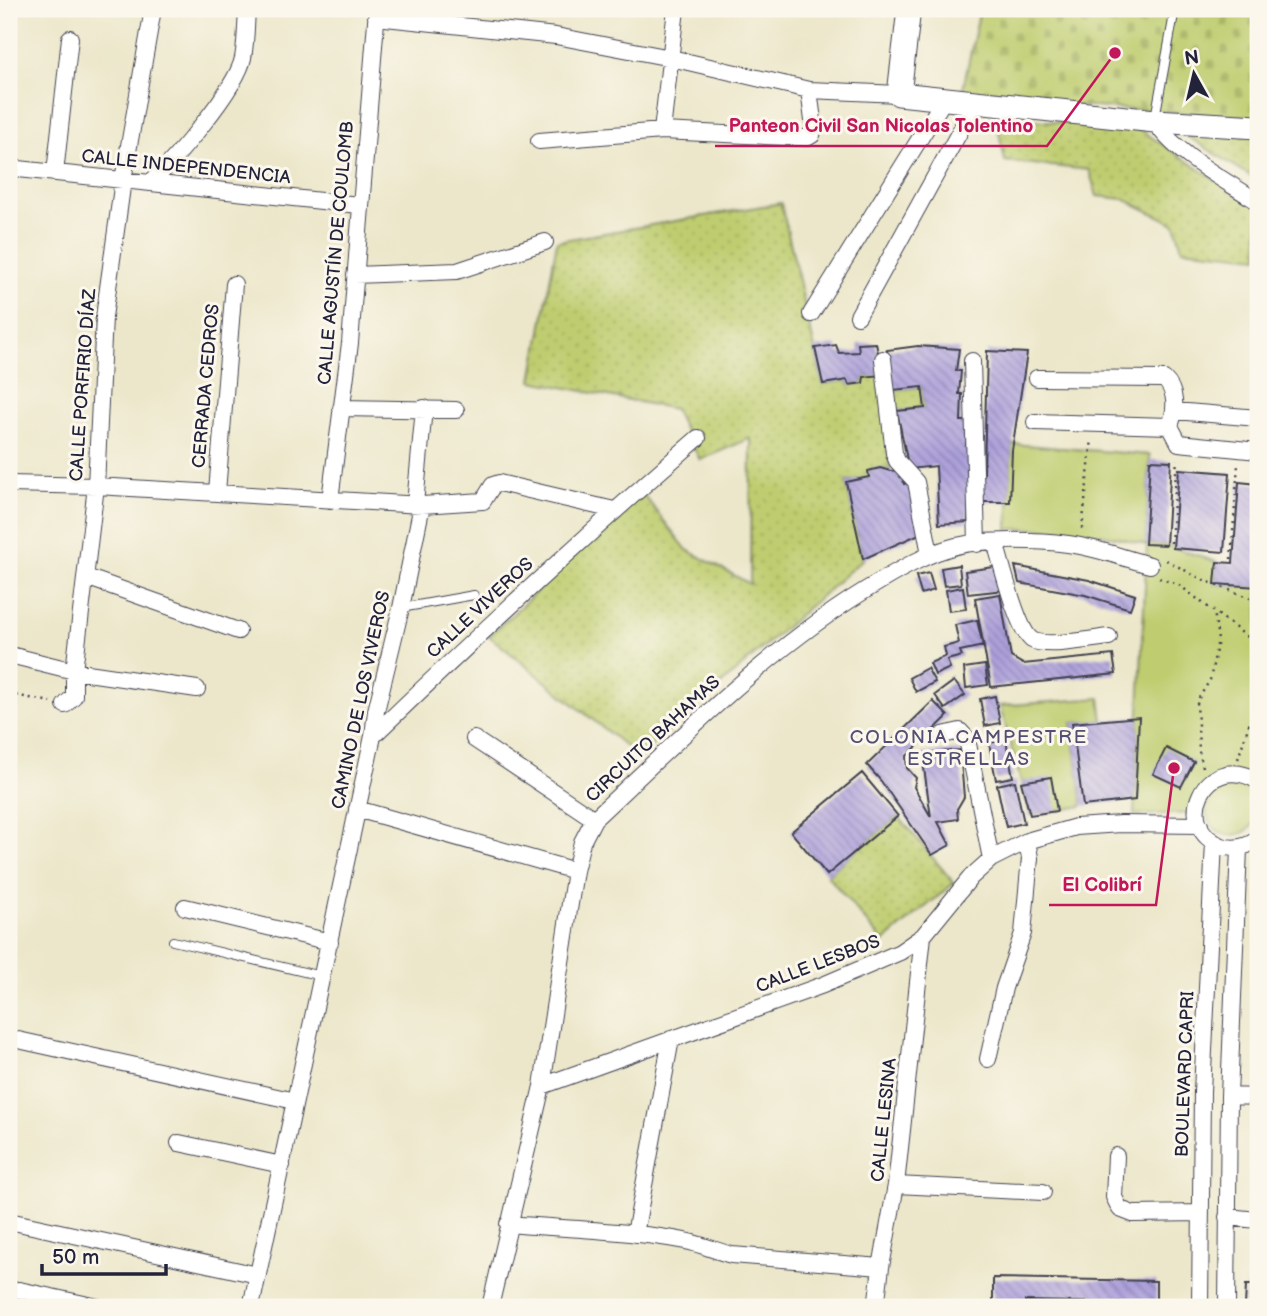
<svg xmlns="http://www.w3.org/2000/svg" width="1267" height="1316" font-family="'Balsamiq Sans',sans-serif">
<style>
.grass{fill:url(#grass-dots);stroke:#707855;stroke-width:2}
.cemetery{fill:url(#cemetery-stones);stroke:#707855;stroke-width:2}
.green{fill:#bfcd6f;stroke:#707855;stroke-width:2}
.building{fill:url(#building-back-hatch)}
.lines{fill:none;stroke-linecap:round;stroke-linejoin:round}
.lane-casing{stroke:#404050;stroke-width:10}
.street-casing{stroke:#404050;stroke-width:18}
.secondary-casing{stroke:#404050;stroke-width:25}
.path{stroke:#404050;stroke-width:2.5;stroke-dasharray:2 5;stroke-linecap:butt}
.lane{stroke:#fff;stroke-width:8}
.street{stroke:#fff;stroke-width:16}
.secondary{stroke:#fff;stroke-width:23}
.labels{text-anchor:middle;dominant-baseline:central;stroke-width:6;stroke-linejoin:round;paint-order:stroke}
.street-label{font-size:18px;fill:#22223b;stroke:#fbf7ec}
.neighbourhood-label{font-size:19px;letter-spacing:2px;fill:#534e73;stroke:#fbf7ec}
.leader{fill:none;stroke:#c2185b;stroke-width:2.5}
.callout-dot{fill:#c2185b;stroke:#fbf7ec;stroke-width:2.5}
.callout-label{font-size:19px;text-anchor:middle;font-weight:bold;fill:#c2185b;stroke:#fbf7ec;stroke-width:6;stroke-linejoin:round;paint-order:stroke}
</style>
<defs>
<pattern id="grass-dots" width="8" height="8" patternUnits="userSpaceOnUse" patternTransform="scale(1.75)"><rect width="8" height="8" fill="#bfcd6f"/><path d="M2 2h.1M6 6h.1" fill="none" stroke="#a4b061" stroke-width="1.8" stroke-linecap="round"/></pattern>
<pattern id="cemetery-stones" width="16" height="16" patternUnits="userSpaceOnUse" patternTransform="scale(1.75)"><rect width="16" height="16" fill="#bfcd6f"/><path d="M2 7V4a2 2 0 0 1 4 0v3zM10 15v-3a2 2 0 0 1 4 0v3z" fill="#a4b061"/></pattern>
<pattern id="building-back-hatch" width="6" height="6" patternUnits="userSpaceOnUse" patternTransform="scale(1.75)"><rect width="6" height="6" fill="#ada0db"/><path d="M-1 5l2 2M0 0l6 6M5-1l2 2" fill="none" stroke="#8c82b3"/></pattern>
</defs>
<rect width="100%" height="100%" fill="#fbf7ec"/>
<filter id="ink" filterUnits="userSpaceOnUse"><feTurbulence type="fractalNoise" baseFrequency=".0143" numOctaves="2"/><feDisplacementMap in="SourceGraphic" scale="14" xChannelSelector="R" yChannelSelector="G"/><feConvolveMatrix kernelMatrix="1 2 1 2 8 2 1 2 1" color-interpolation-filters="sRGB"/></filter>
<filter id="wash" filterUnits="userSpaceOnUse"><feTurbulence type="fractalNoise" baseFrequency=".00686" numOctaves="4" result="noise"/><feDisplacementMap in="SourceGraphic" scale="28" xChannelSelector="R" yChannelSelector="G"/><feGaussianBlur stdDeviation="1.57" result="paint"/><feColorMatrix in="noise" values="0 0 0 0 0 0 0 0 0 0 0 0 0 0 0 0 0 1.4 0 .05"/><feComposite in="paint" operator="in"/></filter>
<g filter="url(#wash)">
<rect width="100%" height="100%" fill="#ece7ca"/>
<path class="grass" d="M996,117l143,12 119,79v49l-76,-8 -7,-25 -51,-25 -27,-3 -8,-26 -84,-9z
M1181,132l77,2v47z
M781,203l42,181 24,-4 2,5 14,-2 1,-6 18,-2 8,96 -10,-3 -11,2v7l-23,5 17,77 -224,198 -150,-121 153,-143 45,57 63,34 1,-146 -51,22 -26,-51 -142,-28 25,-140z
M922,387l3,21 -28,3 -4,-21z
M898,816l56,67 -71,59 -56,-67z"/>
<path class="cemetery" d="M980,9h278v109l-297,-20z"/>
<path class="green" d="M1012,444l138,11 -4,89 20,1 51,17 -2,22 43,3v193l-35,-6 -27,39 -62,2 13,-270c-47,-14 -90,-17 -139,-16z
M1100,698l3,23 -31,2 11,83 -53,9 -30,-109z
M1206 809a26 26 0 1 1 52 0a26 26 0 1 1-52 0Z
M1025,1301l97,2v4h-97z"/>
<g id="blocks">
<path class="building" d="M876,343l6,32 -18,2 -1,6 -14,2 -2,-5 -24,4 -8,-36 21,-3 3,8 20,-1 -1,-8z
M918,346l41,3 -3,22h5l-2,23h3l-1,27h8l-3,24h5l-3,77 -29,2 -3,-58 -27,3 -12,-58 28,-3 -3,-21 -29,3 -6,-40z
M987,351l40,2 -15,97 -2,52h-28l-1,-29h3z
M1150,460l21,1 -5,84 -21,-1z
M880,468l10,3 10,-1 4,14 10,-3 10,51 -61,27 -17,-77 23,-5 -1,-6z
M1179,469l51,4 -6,79 -51,-4z
M1239,482l19,2v103l-43,-3 2,-22 16,1z
M959,565l2,19 -17,2 -3,-18z
M1002,566l3,24 -37,4 -3,-23z
M1015,566l74,14 46,15 -5,14 -45,-14 -66,-12z
M929,573l5,17 -13,4 -5,-18z
M963,587l3,22 -17,2 -3,-21z
M1000,594l11,63 12,7 90,-9 3,19 -125,13 -16,-89z
M977,620l6,26 -23,5 2,5 -15,4 3,8 -15,7 -5,-12 16,-7 -2,-9 15,-4 -4,-18z
M985,665l3,20 -22,3 -2,-20z
M927,668l8,14 -19,10 -7,-14z
M954,681l11,14 -20,14 -10,-14z
M995,696l5,27 -15,3 -5,-27z
M933,701l15,15 -42,41 1,11 9,10 -2,9 17,30 -9,-63 38,-4 4,47 -7,12 1,10 -20,3 12,23 -18,10 -51,-74 -14,-16z
M1139,717l-4,83 -52,6 -11,-83z
M1006,740l7,37 -17,3 -7,-37z
M1166,748l28,14 -13,25 -28,-13z
M862,773l36,43 -71,59 -36,-43z
M1051,777l6,34 -27,4 -9,-33z
M1015,781l9,42 -18,4 -9,-42z
M993,1278l163,3v26h-34v-4l-97,-2v6h-32z
M1246,1285h12v22h-13z"/>
</g>
</g>
<g filter="url(#ink)">
<use href="#blocks" fill-opacity="0" stroke="#404050" stroke-width="2"/>
<g class="lines">
<g class="lane-casing">
<path id="lane" d="M1155,118l20,-109
M401,608l73,-13
M173,941l148,35"/>
</g>
<g class="street-casing">
<path id="street" d="M376,17l180,19 115,22 138,32 90,4
M1155,121c18,32 72,60 103,81
M662,131l14,-122
M539,141l123,-10 145,7 5,-3 2,-7 -5,-38
M9,168l350,37
M55,173l15,-135
M150,183c24,-22 87,-95 93,-125 3,-16 3,-33 4,-49
M355,275l102,-4 88,-29
M811,314l134,-216
M858,316l118,-214
M883,359l11,94 3,8 19,21 14,72
M972,361l5,183
M1037,378l127,1c13,12 12,31 6,47l9,17 79,8
M341,408l115,2
M1175,411l83,7
M1035,422l135,4
M9,484l87,2 326,19 61,-4 10,-16 6,-2 115,27
M217,492l17,-208
M330,500l20,-157 27,-334
M415,504l9,-96
M995,542c6,19 22,88 37,98 14,8 60,-1 77,-3
M86,577l152,54
M14,656l60,15 123,18
M65,705l9,-9v-25l22,-185 8,-169 19,-137 30,-171
M943,735l17,-4 7,8 24,120
M373,736c106,-102 214,-202 325,-298
M474,739l120,80
M1258,781c-54,-32 -87,46 -36,65 13,4 25,1 36,-7
M357,809l218,62
M185,907l145,35
M9,1038l286,63
M988,1059l16,-71 19,-55 7,-75 -3,-17
M542,1086l281,-101 77,-33 23,-16 48,-59 20,-18 36,-18 49,-14 45,-3 79,1
M1229,1096l29,1
M179,1143l103,22
M1116,1156l-2,41 6,12 13,5 68,-1
M896,1185l147,7
M1227,1217l31,3
M9,1221l249,54
M508,1224c59,5 119,6 177,17 16,3 31,10 47,14l149,12
M635,1234l36,-195
M19,1290l79,17
M251,1307l122,-571 3,-25 25,-103 21,-103
M490,1307l52,-221 33,-215 7,-29 12,-23c90,-84 179,-175 285,-237 25,-15 50,-29 77,-36 30,-7 81,-6 112,-2 27,3 55,14 82,21
M876,1307l5,-40 15,-82 27,-249
M1200,1307l2,-215 12,-250
M1227,1307l2,-211 10,-248"/>
</g>
<g class="secondary-casing">
<path id="secondary" d="M909,9l-10,85 256,27 103,6"/>
</g>
<path class="path" d="M1082,529l10,-90
M1171,543l6,-84
M1231,559l7,-95
M1166,560l35,19 57,22
M1159,578l20,7 79,60
M9,694l42,8
M1238,759l14,-44 6,-6
M1203,767l-4,-16 -2,-50 13,-21 8,-40 -4,-29"/>
<use href="#lane" class="lane"/>
<use href="#street" class="street"/>
<use href="#secondary" class="secondary"/>
</g>
</g>
<g class="labels">
<g class="street-label">
<text transform="translate(186 167) rotate(6)">CALLE INDEPENDENCIA</text>
<text transform="translate(336 253) rotate(-85)">CALLE AGUSTÍN DE COULOMB</text>
<text transform="translate(83 385) rotate(-86)">CALLE PORFIRIO DÍAZ</text>
<text transform="translate(206 386) rotate(-85)">CERRADA CEDROS</text>
<text transform="translate(480 608) rotate(-43)">CALLE VIVEROS</text>
<text transform="translate(361 700) rotate(-78)">CAMINO DE LOS VIVEROS</text>
<text transform="translate(653 739) rotate(-43)">CIRCUITO BAHAMAS</text>
<text transform="translate(818 964) rotate(-21)">CALLE LESBOS</text>
<text transform="translate(1185 1074) rotate(-88)">BOULEVARD CAPRI</text>
<text transform="translate(884 1120) rotate(-84)">CALLE LESINA</text>
</g>
<g class="neighbourhood-label">
<text x="969" y="737">COLONIA CAMPESTRE<tspan x="969" dy="22">ESTRELLAS</tspan></text>
</g>
</g>
<path class="leader" d="M1115 53L1047 146H715M1174 768L1156 905H1049"/>
<g class="callout-dot">
<circle cx="1115" cy="53" r="7"/>
<circle cx="1174" cy="768" r="7"/>
</g>
<g class="callout-label">
<text x="881" y="132">Panteon Civil San Nicolas Tolentino</text>
<text x="1102" y="891">El Colibrí</text>
</g>
<rect width="1267" height="1316" fill="none" stroke="#fbf7ec" stroke-width="35"/>
<g transform="translate(1194 74) rotate(352)" stroke="#fbf7ec" stroke-width="5" paint-order="stroke">
<path d="M0-5L12 26L0 18L-12 26Z" fill="#22223b"/>
<text y="-10" font-size="19" font-weight="bold" text-anchor="middle" fill="#22223b">N</text>
</g>
<path d="M42 1264v10h124v-10" fill="none" stroke="#22223b" stroke-width="3.5"/>
<text x="52" y="1264" font-size="21" fill="#22223b" stroke="#fbf7ec" stroke-width="5" paint-order="stroke">50 m</text>
</svg>
